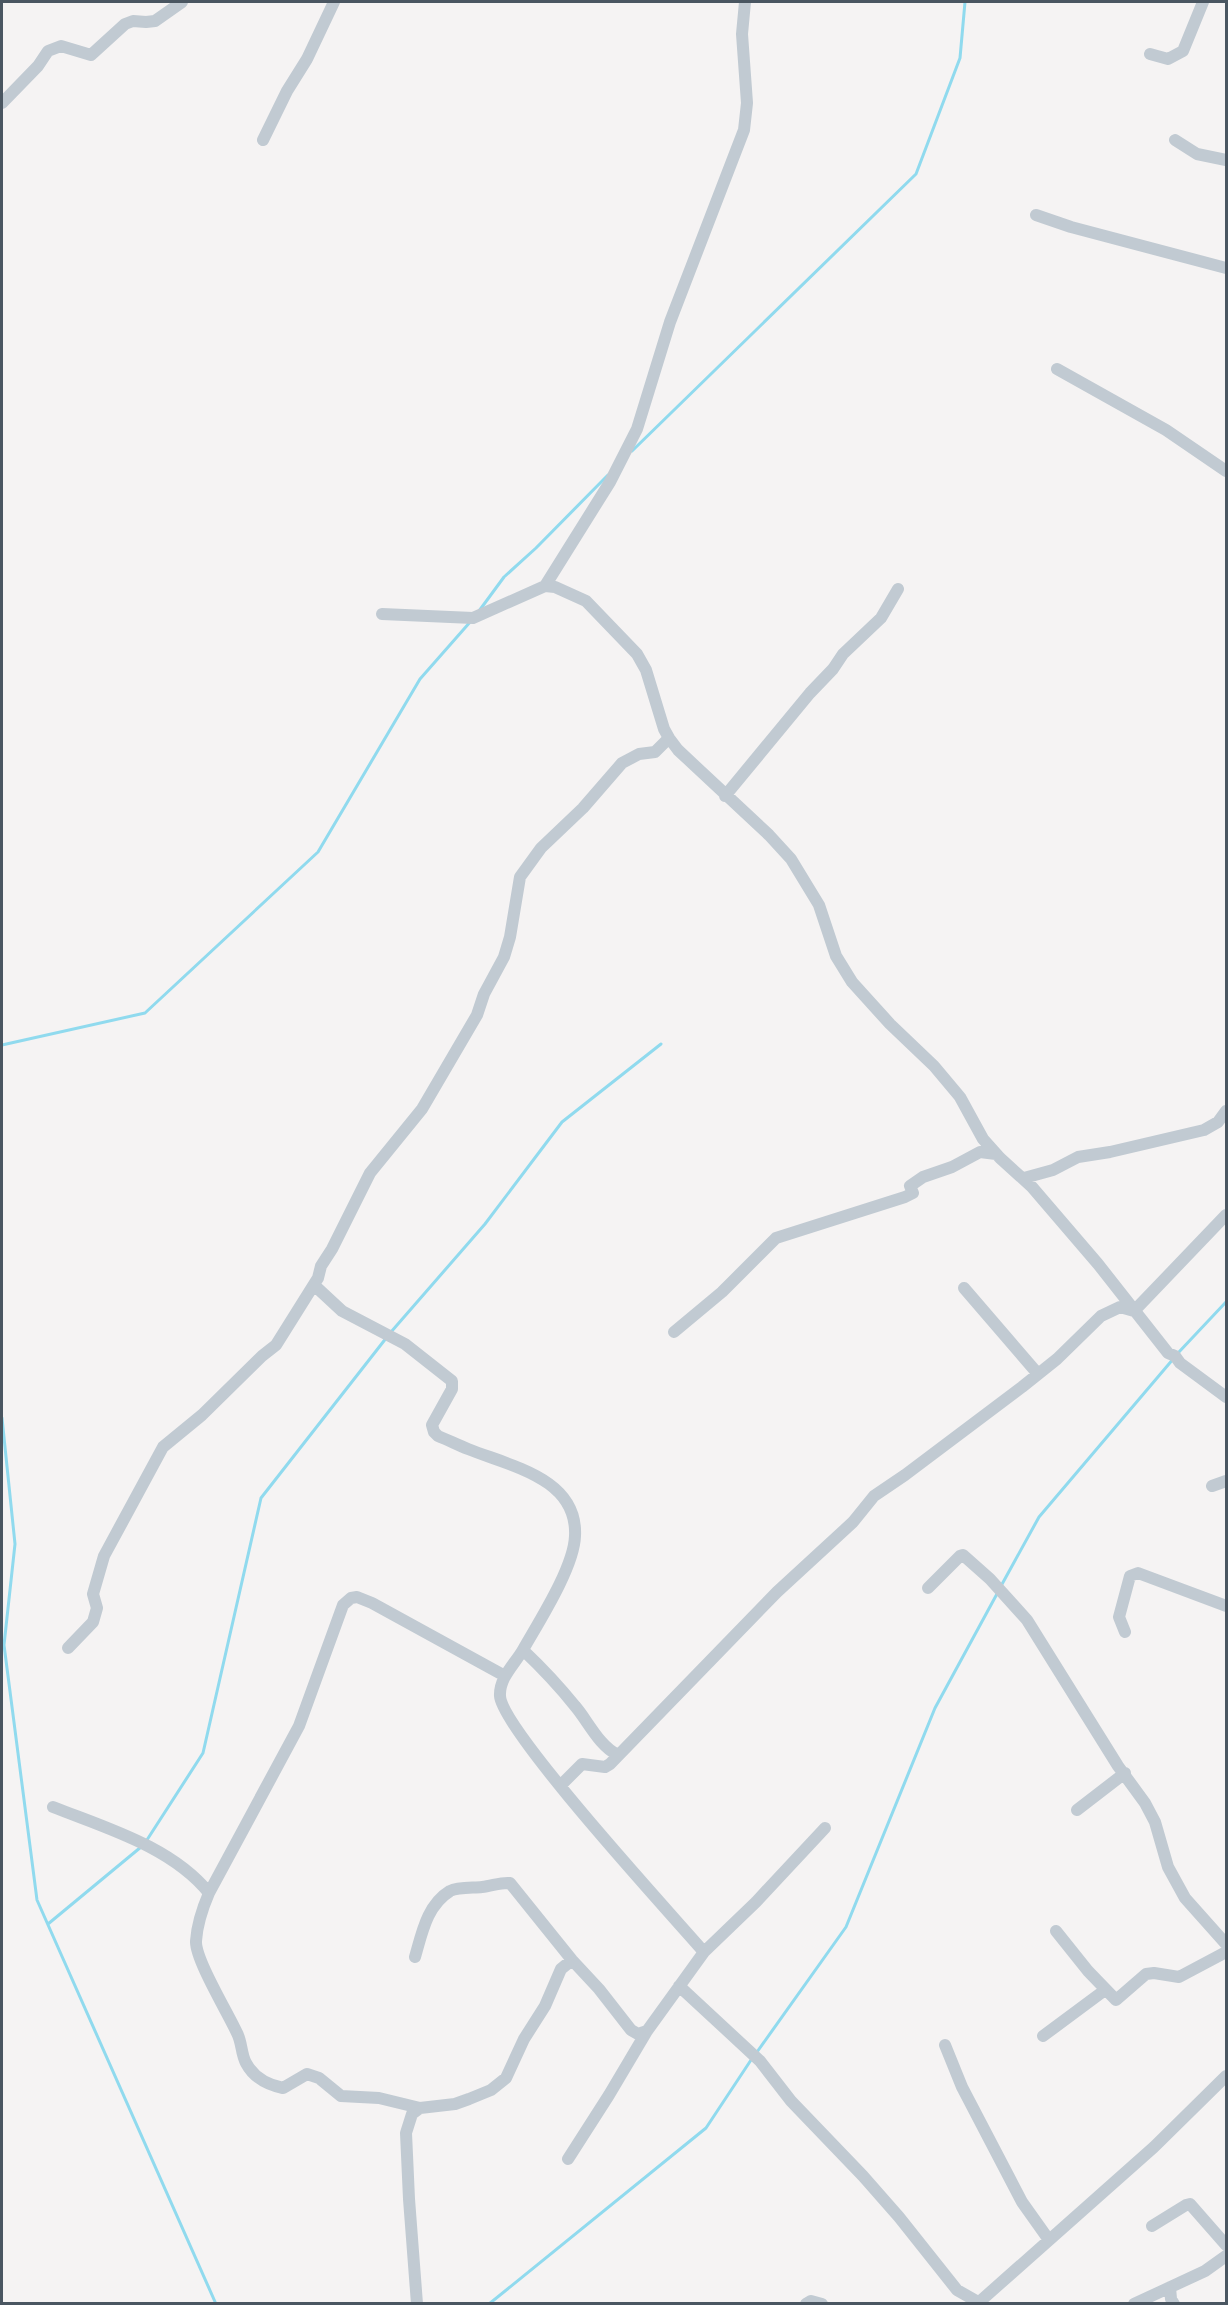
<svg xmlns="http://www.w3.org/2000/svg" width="1228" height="2305" font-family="'Archivo Narrow',sans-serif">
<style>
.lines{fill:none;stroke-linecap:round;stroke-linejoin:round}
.stream{stroke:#90daee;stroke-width:3}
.minor{stroke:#c1cad2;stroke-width:12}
</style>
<rect width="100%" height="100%" fill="#f5f3f3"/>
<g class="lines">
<path class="stream" d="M632,451l284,-277 44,-116 5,-56
M479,611l25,-34 32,-29 72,-73
M2,1045l143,-32 173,-161 102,-173 51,-58
M391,1332l94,-108 77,-102 99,-78
M1178,1353l48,-51
M2,1418l13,126 -11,101 33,255 179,404
M1001,1586l38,-69 135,-159
M145,1843l58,-90 58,-255 126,-161
M48,1924l93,-77
M757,2052l89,-125 89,-219 63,-116
M489,2304l217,-176 45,-68"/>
<path class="minor" d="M1150,54l18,5 15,-8 20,-49
M2,103l36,-37 10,-15 13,-5 30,9 34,-31 8,-3 13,1 9,-1 27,-19
M263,140l24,-49 20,-32 27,-57
M1175,140l22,14 29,6
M1036,215l35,12 155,41
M1057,369l109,61 60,41
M545,586l65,-104 27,-53 33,-107 74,-192 3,-27 -5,-69 3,-32
M382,614l91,4 72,-32 10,1 31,14 51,53 9,16 18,59 5,9 9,12 91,85 22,24 28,46 17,51 16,26 38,42 44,42 26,31 23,42 17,19 32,29 66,77 70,89 7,3 5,7 46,34
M725,796l85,-103 23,-24 10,-15 38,-36 17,-29
M1024,1178l29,-8 25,-13 32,-5 94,-22 14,-8 8,-11
M314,1285l28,26 63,33 47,37v8l-20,36 2,7 4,4c10,4 20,9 30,13 42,17 110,29 107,87 -1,31 -35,84 -51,112 -8,15 -25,29 -24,48 2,34 172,219 204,256
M964,1288l74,86
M674,1332l48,-40 54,-54 129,-41 8,-4 -3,-7 13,-9 29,-10 28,-15 16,2
M1212,1486l14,-5
M928,1588l32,-32 3,-1 27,24 37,41 91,146 27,37 10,19 13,45 17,31 41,46
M1125,1632l-6,-15 11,-41 8,-3 88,33
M68,1648l25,-26 4,-14 -4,-14 11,-38 59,-109 39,-32 60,-59 14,-11 42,-67 3,-12 11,-17 38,-76 52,-64 55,-94 7,-21 20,-37 6,-20 10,-60 21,-29 42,-40 39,-45 17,-9 16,-2 14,-14
M523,1650c19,18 36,36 52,56 13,15 24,40 43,49
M560,1786l22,-22 23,3 5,-3 167,-172 76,-70 21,-26 31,-21 117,-88 35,-28 44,-43 19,-9 14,4 92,-96
M53,1807c53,21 119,40 156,86 -6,14 -12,32 -13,48 -1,18 32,72 41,92 5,9 4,21 9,30 8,15 22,22 37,25l24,-14 12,4 22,18 38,2 41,10 35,-4 14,-5 22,-9 15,-12 18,-39 21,-33 16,-37 11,-9
M1077,1810l48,-37
M209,1893l90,-167 44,-121 8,-7 6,-1 15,6 133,73
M1056,1931l32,40 28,29 30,-26 8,-1 25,4 47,-25
M415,1957c7,-24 12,-52 35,-66 8,-4 23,-3 32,-4 10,-1 19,-5 28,-4l62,77 27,29 32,41 7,4 9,-3
M679,1986l81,75 31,40 72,75 36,41 58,73 21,12
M1043,2036l62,-46
M945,2045l17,42 60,115 27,38
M568,2159l41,-64 38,-64 57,-79 52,-50 69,-74
M1152,2226l34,-21 4,-1 36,41
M1170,2287l1,12 3,5
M417,2304l-8,-105 -3,-66 6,-19 8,-6
M806,2304l5,-3 11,3
M977,2304l177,-157 72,-71
M1134,2304l71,-33 21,-15"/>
</g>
<rect width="1228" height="2305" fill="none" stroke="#4a5661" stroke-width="6"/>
</svg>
